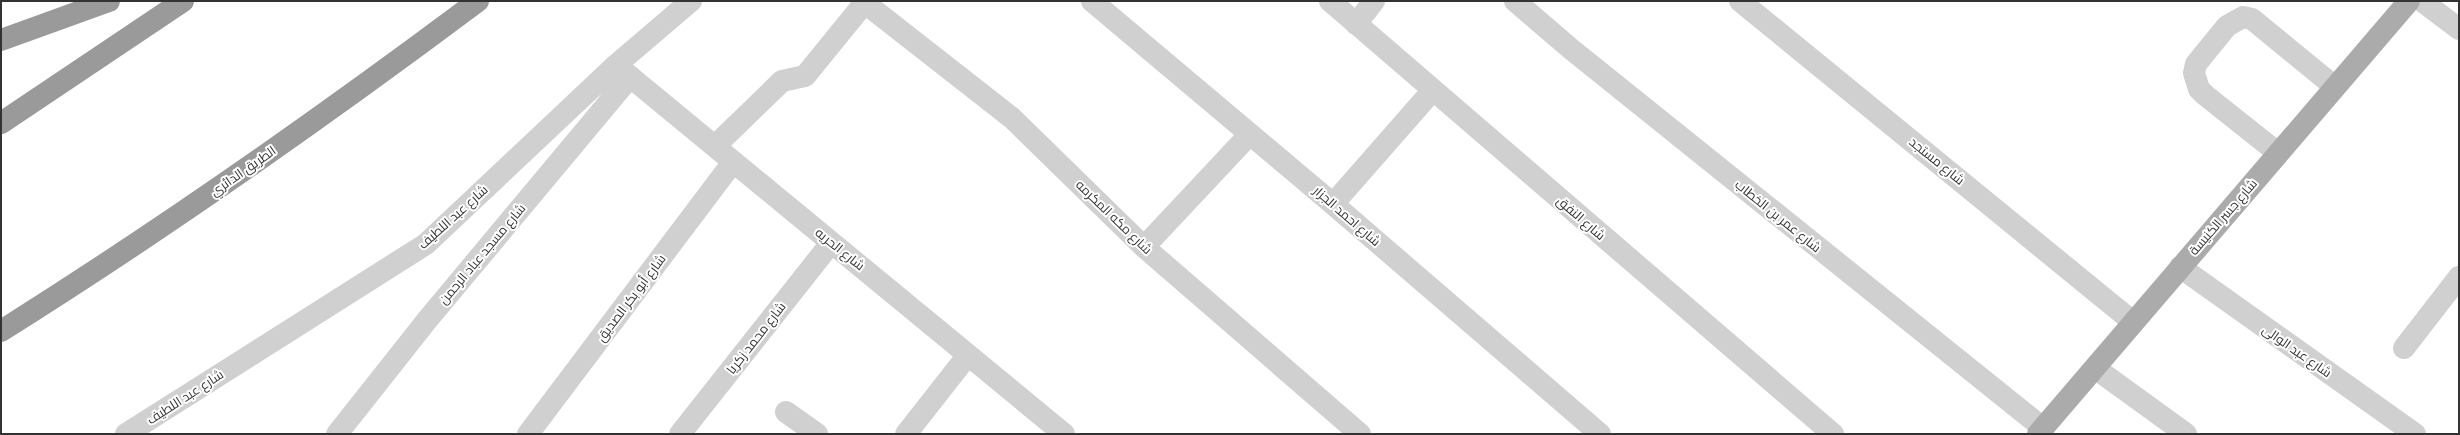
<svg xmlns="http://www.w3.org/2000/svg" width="2460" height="435" font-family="Karla,Cairo,sans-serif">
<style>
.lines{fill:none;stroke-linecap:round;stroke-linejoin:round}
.minor{stroke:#d0d0d0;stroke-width:22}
.major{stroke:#ababab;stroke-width:22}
.highway{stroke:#9a9a9a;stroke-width:22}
.labels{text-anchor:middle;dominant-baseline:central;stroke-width:4;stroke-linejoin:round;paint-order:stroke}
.street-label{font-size:13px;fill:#333;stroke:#fff}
</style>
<rect width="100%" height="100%" fill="#fff"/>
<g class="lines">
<path class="minor" d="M1092,1l241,203 267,230
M1330,1l503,433
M1515,1l56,48 472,379
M1740,1l393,321
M2422,1l37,28
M865,3l147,115 132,129 216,187
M1356,24l18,-23
M616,65l448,369
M715,146l67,-65 23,-5 61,-75
M2278,153l-73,-58 -6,-6 -5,-16 2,-9 31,-38 16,-9 9,2 83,68
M1333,204l100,-114
M1144,247l106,-113
M2180,267l235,167
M2404,348l55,-71
M2095,368l91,66
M786,412l31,22
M126,434l300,-190 190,-179 75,-64
M337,434l91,-115 202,-242
M528,434l205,-272
M680,434l151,-191
M906,434l62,-79"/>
<path class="major" d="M2038,434l371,-433"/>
<path class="highway" d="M1,40l108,-39
M1,123l182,-122
M1,331c164,-103 322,-214 477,-330"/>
</g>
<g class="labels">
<g class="street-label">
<text transform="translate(1937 161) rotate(39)">شارع مستجد</text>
<text transform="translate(243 171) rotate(-35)">الطريق الدائري</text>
<text transform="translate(1347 216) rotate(41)">شارع احمد الجزار</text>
<text transform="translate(1778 216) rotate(39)">شارع عمر بن الخطاب</text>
<text transform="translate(453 217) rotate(-42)">شارع عبد اللطيف</text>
<text transform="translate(1114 217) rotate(44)">شارع مكه المكرمه</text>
<text transform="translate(2223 217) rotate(-49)">شارع جسر الكنيسة</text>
<text transform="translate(1581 218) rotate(41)">شارع النفق</text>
<text transform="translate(840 249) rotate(39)">شارع الحريه</text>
<text transform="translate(482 254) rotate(-50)">شارع مسجد عباد الرحمن</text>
<text transform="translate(631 298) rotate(-53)">شارع أبو بكر الصديق</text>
<text transform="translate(756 338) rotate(-52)">شارع محمد زكريا</text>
<text transform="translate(2297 351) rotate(35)">شارع عبد الوالى</text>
<text transform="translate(185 397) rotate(-33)">شارع عبد اللطيف</text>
</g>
</g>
<rect width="2460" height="435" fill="none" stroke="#333333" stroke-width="4"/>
</svg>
